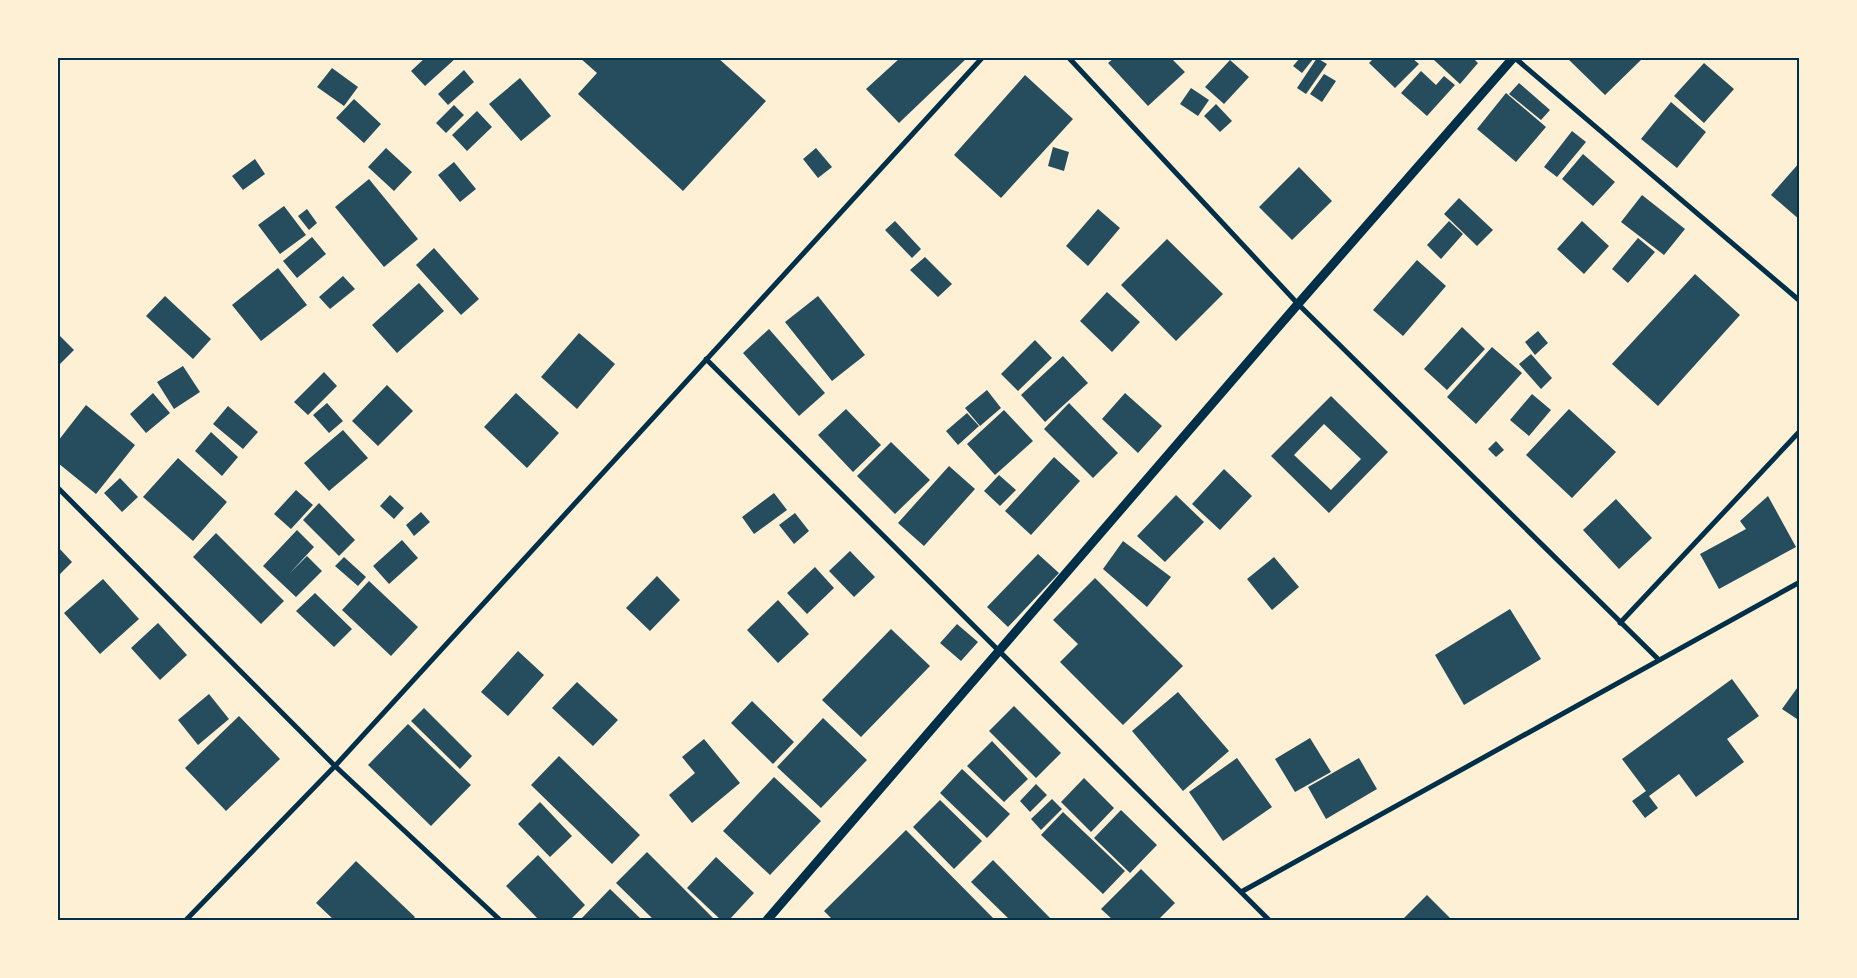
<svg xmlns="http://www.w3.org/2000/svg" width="1857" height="978" font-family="Bitter,serif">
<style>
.building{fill:#264d5e;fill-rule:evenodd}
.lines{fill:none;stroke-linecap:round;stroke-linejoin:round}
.minor{stroke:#003049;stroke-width:5}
.tertiary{stroke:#003049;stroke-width:9}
.neatline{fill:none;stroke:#003049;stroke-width:2}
</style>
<rect width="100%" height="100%" fill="#fdf0d5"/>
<path class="building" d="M425,58h31l-31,28 -14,-15z
M580,58h138l48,43 -83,90 -105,-97 19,-21z
M900,58h67l-68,65 -33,-34z
M1114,58h57l14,14 -37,34 -40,-43z
M1300,58h14l-12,15 -9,-7z
M1317,58l10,6 -21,30 -9,-6z
M1374,58h38l7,6 -24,24 -26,-25z
M1436,58h37l5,5 -18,21 -26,-24z
M1567,58h76l-38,37z
M1230,60l19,17 -25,27 -19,-17z
M1704,63l30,26 -30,34 -30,-27z
M332,68l26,19 -14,19 -27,-19z
M464,70l10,12 -26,23 -10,-11z
M1421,71l15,14 8,-9 11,9 -28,31 -26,-23z
M1324,74l12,7 -14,21 -12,-8z
M1025,75l48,44 -72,79 -47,-43z
M520,78l31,38 -30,25 -32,-37z
M1519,83l31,27 -9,10 -32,-26z
M1191,88l18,12 -11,16 -18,-12z
M1506,93l40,34 -30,35 -39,-33z
M354,99l27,25 -17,19 -28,-25z
M1671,102l35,30 -29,36 -36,-29z
M1216,104l16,17 -12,11 -16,-16z
M454,105l10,10 -18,18 -10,-10z
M477,111l15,16 -25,24 -15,-16z
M1572,131l14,11 -29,35 -13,-10z
M1053,147l16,5 -5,19 -16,-5z
M386,148l26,24 -18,19 -26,-24z
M816,148l16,19 -14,11 -15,-19z
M1583,154l32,28 -22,24 -31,-27z
M255,159l10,15 -22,16 -11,-14z
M454,162l22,27 -16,13 -22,-27z
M1800,162v58l-29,-25z
M1299,167l33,34 -40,39 -33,-33z
M369,179l49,60 -34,28 -49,-60z
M1642,195l43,34 -21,26 -43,-33z
M1459,198l34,32 -16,16 -33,-32z
M284,206l22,29 -26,19 -22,-29z
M307,209l10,14 -8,7 -11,-14z
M1098,209l22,19 -32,38 -22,-20z
M895,221l26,28 -9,9 -27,-28z
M1449,221l14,13 -22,25 -14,-14z
M1582,221l27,25 -25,28 -27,-25z
M312,237l14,17 -29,24 -14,-17z
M1638,238l17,14 -27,31 -16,-14z
M1167,239l56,55 -47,47 -55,-56z
M434,248l45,51 -18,16 -45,-50z
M925,257l27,27 -14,13 -28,-27z
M1417,260l29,26 -43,50 -30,-26z
M278,268l29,37 -46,36 -29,-36z
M1695,274l45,41 -82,91 -46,-42z
M343,276l12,13 -25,20 -11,-12z
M419,283l25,28 -47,42 -25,-28z
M1107,292l33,30 -28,30 -32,-31z
M165,296l46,43 -18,20 -47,-43z
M818,296l47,59 -33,26 -47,-59z
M1462,327l23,22 -38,41 -23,-21z
M769,329l56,64 -26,23 -56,-63z
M1538,331l10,12 -13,12 -10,-13z
M579,333l36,31 -38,45 -36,-32z
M58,334l16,16 -16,16z
M1035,340l17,18 -34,33 -17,-17z
M1492,347l30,26 -46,51 -29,-27z
M1531,354l21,24 -11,11 -22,-25z
M1063,356l25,27 -43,39 -24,-27z
M183,366l17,26 -26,17 -17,-27z
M324,372l13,14 -29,29 -14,-13z
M387,385l26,26 -35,35 -26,-25z
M987,390l14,18 -21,18 -15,-18z
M153,393l17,20 -24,20 -16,-19z
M516,393l43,40 -32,35 -43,-41z
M1125,393l37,33 -24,27 -36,-34z
M1532,394l19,16 -22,26 -19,-16z
M1331,396l57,56 -59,61 -58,-57zM1324,424l37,35 -30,31 -37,-35z
M327,403l16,18 -14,12 -16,-18z
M1069,403l49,50 -25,25 -49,-49z
M86,405l49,40 -39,49 -38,-31v-22z
M228,406l30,26 -15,17 -30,-25z
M846,409l35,36 -28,27 -35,-37z
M1569,409l47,43 -44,46 -46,-43z
M1004,410l29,31 -38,34 -28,-31z
M967,413l12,13 -21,19 -12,-14z
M343,430l25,28 -39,33 -25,-28z
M211,432l27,25 -16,19 -27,-25z
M1496,441l8,9 -8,7 -8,-8z
M891,442l39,38 -35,34 -38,-38z
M1054,457l26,24 -49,54 -26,-24z
M178,458l49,44 -34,39 -50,-44z
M949,466l26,23 -51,57 -26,-23z
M1224,469l28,27 -32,34 -28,-26z
M999,475l17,15 -16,16 -16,-15z
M120,478l18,19 -16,15 -18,-19z
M296,490l17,15 -22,24 -17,-15z
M774,493l13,17 -33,24 -12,-17z
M390,495l14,13 -10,11 -14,-13z
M1176,495l28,27 -39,40 -28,-26z
M1768,496l28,51 -77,42 -19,-35 46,-25 -6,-8z
M1616,499l36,39 -33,31 -36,-39z
M319,503l36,37 -16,16 -36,-36z
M421,512l9,10 -16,14 -8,-11z
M795,513l14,18 -15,13 -15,-19z
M297,530l17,17 -25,27 18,-18 15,15 -26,26 -33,-31z
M216,533l68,68 -23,23 -68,-67z
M402,540l16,18 -29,26 -16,-18z
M1123,541l48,36 -24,30 -44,-38z
M58,547l14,15 -14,14z
M850,551l25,26 -21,20 -25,-26z
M1038,554l21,19 -51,54 -21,-20z
M344,557l22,20 -8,9 -23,-20z
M1274,557l25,30 -27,23 -25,-31z
M815,567l19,21 -27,26 -20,-21z
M657,576l23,24 -30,31 -24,-23z
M1095,578l88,88 -60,59 -63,-63 18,-18 -25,-24z
M103,579l36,40 -39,35 -36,-41z
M369,581l49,46 -27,29 -49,-46z
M315,593l37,36 -18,18 -38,-36z
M778,600l31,34 -31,29 -31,-33z
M1510,609l31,50 -77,46 -29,-50z
M158,623l29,32 -27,25 -29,-32z
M957,624l21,18 -17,19 -21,-18z
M891,629l39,37 -69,71 -39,-37z
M518,651l26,24 -36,41 -27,-24z
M1732,679l27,37 -32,23 17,23 -48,35 -17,-23 -30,22 9,12 -13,10 -13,-17 14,-10 -24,-32z
M577,682l41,38 -25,26 -41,-38z
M1800,684v37l-18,-12z
M1178,692l51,59 -46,40 -51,-60z
M209,694l20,25 -31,26 -20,-25z
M752,701l42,41 -21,22 -42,-41z
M1014,706l47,47 -25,25 -47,-47z
M424,708l48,48 -12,13 -49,-48z
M239,716l41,43 -54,52 -41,-43z
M823,718l44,42 -46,48 -44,-41z
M408,724l63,61 -40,41 -63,-61z
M1310,738l21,34 -36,20 -20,-33z
M704,739l36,44 -48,40 -23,-28 26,-22 -13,-16z
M992,741l36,38 -24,23 -37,-36z
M559,756l81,79 -28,29 -81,-79z
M1237,758l35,49 -49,34 -34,-49z
M1359,758l18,31 -51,30 -18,-32z
M962,769l48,45 -23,24 -47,-45z
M774,777l47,44 -51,54 -47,-44z
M1084,778l30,30 -23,24 -30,-30z
M1036,784l11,11 -17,17 -10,-11z
M1052,799l10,10 -21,21 -10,-11z
M940,800l42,41 -28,28 -41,-42z
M540,802l32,34 -22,21 -32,-33z
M1121,810l36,35 -27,28 -36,-35z
M1063,812l62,59 -22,23 -62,-59z
M906,830l89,90h-162l-9,-9z
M647,852l68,68h-61l-38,-37z
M538,855l47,50 -15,15h-31l-33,-34z
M716,857l38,36 -25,27h-8l-34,-32z
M993,860l59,60h-42l-39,-38z
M356,861l59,56 -3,3h-78l-18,-17z
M1141,869l34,34 -17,17h-45l-12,-11z
M610,889l32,31h-62z
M1427,895l25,25h-50z"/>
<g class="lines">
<path class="minor" d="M1069,58l229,246 361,356
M1515,58l285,243
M706,359l563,561
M58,488l277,278 165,154
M1620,623l180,-192
M1241,892l559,-310
M186,920l149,-154 647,-708"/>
<path class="tertiary" d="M767,920l531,-616 215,-246"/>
</g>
<rect width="1857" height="978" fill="none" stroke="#fdf0d5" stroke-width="118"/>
<rect x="59" y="59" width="1739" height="860" class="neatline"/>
</svg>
